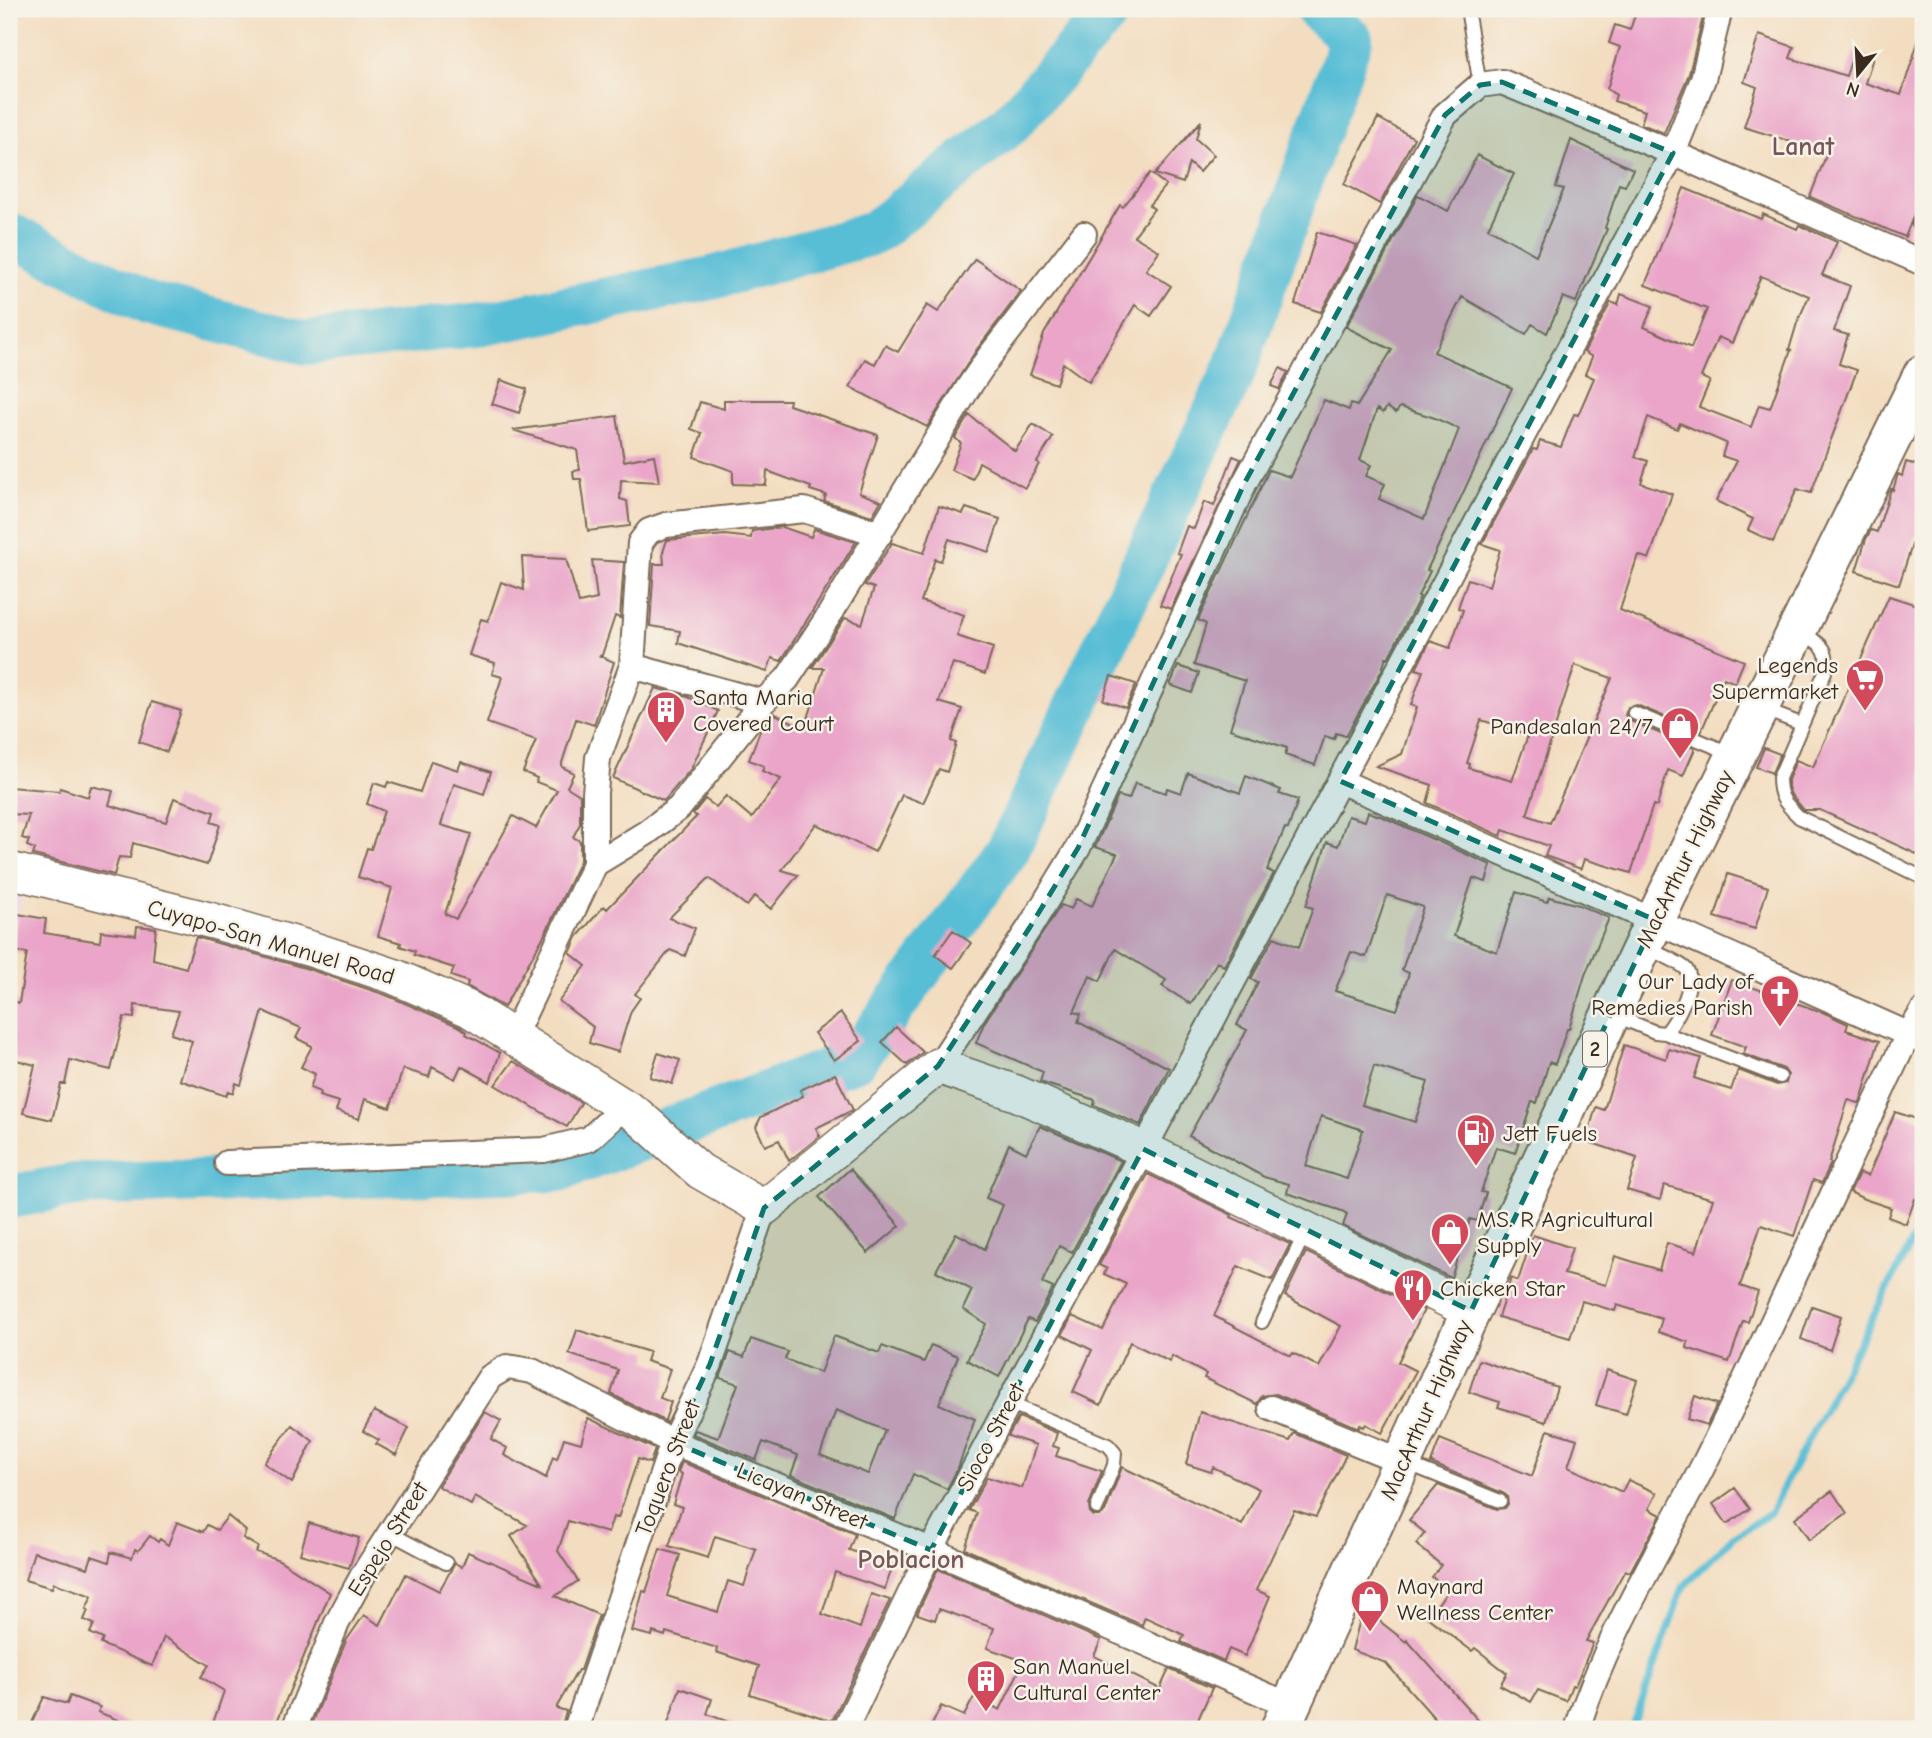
<svg xmlns="http://www.w3.org/2000/svg" width="1932" height="1738" font-family="'Comic Neue',sans-serif">
<style>
.built{fill:#ead1ec}
.lines{fill:none;stroke-linecap:round;stroke-linejoin:round}
.stream{stroke:#58bed6;stroke-width:7}
.river{stroke:#58bed6;stroke-width:44}
.building{fill:#eaa5c9;fill-rule:evenodd}
.lane-casing{stroke:#7b6957;stroke-width:16}
.street-casing{stroke:#7b6957;stroke-width:28}
.secondary-casing{stroke:#7b6957;stroke-width:38}
.highway-casing{stroke:#7b6957;stroke-width:42}
.lane{stroke:#fff;stroke-width:12}
.street{stroke:#fff;stroke-width:24}
.secondary{stroke:#fff;stroke-width:35}
.highway{stroke:#fff;stroke-width:38}
.marked{fill:#0f766e;fill-opacity:0.2;stroke:#0f766e;stroke-width:5;stroke-dasharray:14 9;stroke-linejoin:round}
.labels{text-anchor:middle;dominant-baseline:central;stroke-width:5;stroke-linejoin:round;paint-order:stroke}
.shield{fill:#f7f3e8;stroke:#73665b;stroke-width:2}
.shield-label{font-size:21px;font-weight:bold;fill:#3b2a1e}
.poi-label{font-size:23px;fill:#3b2a1e;stroke:#f7f3e8;text-anchor:start}
.street-label{font-size:23px;fill:#3b2a1e;stroke:#f7f3e8}
.quarter-label{font-size:26px;font-weight:bold;fill:#78555a;stroke:#f7f3e8}
</style>
<rect width="100%" height="100%" fill="#f7f3e8"/>
<filter id="ink" filterUnits="userSpaceOnUse"><feTurbulence type="fractalNoise" baseFrequency=".0143" numOctaves="2"/><feDisplacementMap in="SourceGraphic" scale="14" xChannelSelector="R" yChannelSelector="G"/><feConvolveMatrix kernelMatrix="1 2 1 2 8 2 1 2 1" color-interpolation-filters="sRGB"/></filter>
<filter id="wash" filterUnits="userSpaceOnUse"><feTurbulence type="fractalNoise" baseFrequency=".00686" numOctaves="4" result="noise"/><feDisplacementMap in="SourceGraphic" scale="28" xChannelSelector="R" yChannelSelector="G"/><feGaussianBlur stdDeviation="1.57" result="paint"/><feColorMatrix in="noise" values="0 0 0 0 0 0 0 0 0 0 0 0 0 0 0 0 0 1.4 0 .05"/><feComposite in="paint" operator="in"/></filter>
<g filter="url(#wash)">
<rect width="100%" height="100%" fill="#f3ddc0"/>
<path class="built" d="M9,888l13,3 -13,66z"/>
<g class="lines">
<path class="stream" d="M1632,1729l51,-142 51,-51 36,-23 153,-292"/>
<path class="river" d="M9,234l138,69 159,40 178,-19 228,-46 162,-45 135,-108 102,-116
M9,1197l66,-12 483,-15 297,-110 153,-210 227,-481 116,-330 -34,-30"/>
</g>
<g id="blocks">
<path class="building" d="M1637,9h68l-16,65 -25,59 -23,-9 4,-13 -31,-10 2,-6 -9,-6 13,-42 -11,-4 6,-18 15,5z
M1759,35l35,12 -4,11 56,18 8,-24 19,6 -8,25 36,12 18,-56 4,1v152l-18,45 -95,-40 17,-44 -83,-26 13,-40 -13,-5z
M1378,118l36,20 -34,66 -36,-20z
M1201,121l-5,18 18,16 -15,17 -10,-9 -6,20 -28,-9z
M1571,140l62,29 -8,17 -6,-2 -14,44 2,1 -31,73 -13,-5 -16,36 -15,-9 -6,10 -64,-37 -28,55 78,36 -85,182 3,1 -12,25 2,1 -32,61 -2,-1 -4,13 -36,66 -10,-3 -2,6 -9,-3 -10,29 -30,-10 2,-7 -57,-19 15,-48 -51,-16 12,-41 -8,-4 71,-150 21,7 34,-77 25,10 2,-6 6,2 35,-56 -46,-23 72,-132 30,16 29,-56 37,19 -26,54 48,27 28,-66 -8,-2zM1387,407l9,6 4,-6 35,11 24,11 -35,90 -45,-20 6,-15 -19,-8 5,-11 -11,-5 17,-51 6,4z
M1150,173l16,12 -17,20 5,4 -20,27 25,15 -13,19 25,16 -20,30 -16,-11 -46,77 -26,-19 -7,21 -26,-9 14,-41 76,-129 3,2z
M1684,188l77,31 2,-5 34,15 2,-4 38,17 -15,33 28,11 -16,45 14,4 -9,29 18,6 -46,123 -14,-4 -24,53 -25,-12 5,-11 -37,-18 21,-40 -15,-5 4,-13 -46,-20 -3,6 -29,-12 -13,40 13,4 -7,22 31,11 -23,65 -11,-4 -18,55 124,51 -9,22 -11,-5 -23,54 -64,-27 -9,2 -3,8 5,6 64,27v3l-11,25 -15,-6 -11,36 -4,-1 -22,68 -47,-14 -3,10 -36,-13 4,-10 -46,-16 -2,6 -74,-33 5,-18 -56,-19 26,-12 15,-47 -6,-2 12,-34 -7,-2 14,-28 20,7 13,-38 -5,-2 10,-29 21,7 11,-36 -18,-6 51,-95 4,1 3,-9 21,6 13,-33 4,1 16,-37 -9,-4 7,-17 -8,-5 27,-50 7,3 3,-11 32,12 -9,21 47,21 16,-39 -62,-24zM1761,276l48,20 -12,27 -8,27h2l-21,58 -11,-3 -8,22 -52,-20 11,-26 -9,-4 17,-40 14,6zM1575,665l37,13 -62,145 -23,-8zM1481,720l47,15 -16,46 -43,-13 1,-4 -3,-1z
M1317,232l40,13 -36,67 -26,-8z
M975,259l46,32 -44,58 -50,78 -77,-40 15,-28 10,5 10,-19 13,7 29,-47 11,7z
M1280,368l8,4 -9,17 -8,-3z
M501,380l26,9 -8,24 -27,-9z
M724,400h66l-1,5 89,30 -19,58 22,8 -9,15 -48,-15 2,-6 -16,-5 1,-3 -44,-16 -1,14 -33,-1v-13l-39,-14 8,-24 -11,-4 9,-27 24,7z
M969,415l46,36 18,-27 20,13 -16,25 2,2 -14,24 -46,-26 -6,17 -22,-9 10,-27 -6,-5z
M617,416l7,45 30,-6 5,27 -38,-2 -1,19 7,2 3,25 -42,5 -7,-52h-7l-1,-8 7,-1 -3,-20 -64,-20z
M1233,456l8,3 -70,150 -11,-4 21,-51 -4,-1 10,-27 7,3 10,-27 10,4z
M1906,462l17,5v71l-8,-2 -16,49 -43,-14 10,-32 5,-9 6,2 14,-43 2,1 5,-16 4,2z
M939,506l24,8 3,-6 34,11 -11,33 -40,-13 -8,22 -6,-2 -14,42 43,14 -7,21 36,12 -8,26 -32,-11 -14,39 23,7 -11,32 5,2 -9,29 -8,-3 -16,34 -21,-8 -27,57 -59,-28 -34,46 16,5 -27,34 -16,-13 -8,10 -38,-28 -40,40 26,10 -10,28 -15,-6 -35,44 5,4 -9,13 -13,41 -29,-9 4,-16 -34,-26 27,-35 -16,-13 7,-16 27,-31 3,3 90,-93 -4,-2 12,-15 11,8 10,-11 26,22 29,-39 -19,-8 2,-5 -15,-6 12,-32 12,-15 32,15 19,-60h-12l33,-50 17,6 12,-36 -9,-3 27,-42 32,10z
M782,527l29,10 3,-8 42,13 -75,119 -9,-3 -5,14 -89,-29 2,-12 -30,-5 4,-62h10l-1,-12 4,-12 58,-5 26,3 1,-7z
M522,557l44,2 13,44 18,-4 -5,-39 32,2 -4,56 -5,-2 -13,39 -2,1 14,6 -20,63 -18,-6 -14,44v4l12,6 -7,14 13,8v29l-7,13 7,4v20l-34,71 -42,75 -37,-21 1,-4 -17,-6 3,-8 -40,-13 1,-4 -15,-5 1,-3 -23,-7 14,-48 -34,-11 9,-29 4,1 13,-38 -17,-7 7,-21 12,4 2,-5 32,10 11,-31 27,9 3,-8 30,10 -7,22 -30,-10 -13,41 30,9 -26,80 11,5 57,-103 23,12 21,-38 -21,-8 1,-4 -14,-6 13,-32 -49,-17 15,-46 -10,-3 3,-11 -26,-8 12,-36 7,2 13,-39 23,8z
M1889,596l34,11v250l-103,-47h-16l-13,-15 -3,-8v-7l8,-20 17,7z
M1178,666l21,7 -7,20 -22,-8z
M1111,676l25,8 -10,24 -23,-8z
M655,688l33,9 30,14 -27,58 -27,32 -51,-23z
M152,702l29,9 -14,41 -28,-10z
M1764,748l16,6 -8,19 -16,-6z
M1188,773l52,20 6,-17 35,14 -2,4 19,6 -10,29 -3,-1 -18,42 7,3 -50,93 -7,-4 -26,42 -29,-18 4,-6 -51,-31 -15,32 -10,-5 -16,36 7,2 -3,8 91,46 -29,57 -46,-20 1,-5 -55,-18 3,-10 -67,-29 8,-20 77,-118 10,4 5,-10 16,7 25,-52 -22,-7 23,-51 11,3 6,-16 31,10 1,-5 14,5z
M91,786l22,5 -4,14 57,17 8,-24 40,14 -3,10 9,3 -13,40 -74,-22 -3,15 -11,-1 -5,18 -81,-20 2,-6 -8,-3 2,-6 -7,-2 7,-23 -20,-1v-27l50,4 1,-3 28,9z
M1368,812l15,5 108,48 -5,17 -13,-4 -19,58 43,16 19,-60 31,10 2,-5 30,8 30,13 -24,57 -16,54h-2l-12,35 -6,-2 -12,41 -5,-1 -17,51 -19,-6 -15,45 5,1 -9,28 -7,-2 -19,59 -108,-52 4,-12 -5,-3 -55,-18 2,-9 -25,-7 -75,-41 58,-106 -10,-5 21,-43 -7,-3 23,-42 25,10 14,-39 -7,-2 21,-64 11,4 10,-30 17,5zM1387,895l36,12 -21,63 7,3 -12,37 -62,-19 16,-39 15,5zM1374,1066l54,16 -13,40 -53,-17zM1321,1116l42,14 -16,49 -41,-13z
M1728,874l40,13 -13,42 -40,-12z
M18,914l28,5 -2,14 56,9 1,-11 35,4 1,-9 19,2 -3,31 33,9 10,-31 109,31 81,27 74,32 7,5 -1,2 34,19 -10,29 -29,-16 -6,13 -23,-12 -3,10 -26,-8 -13,39 -25,-9 -6,20 -23,-8 3,-9 -20,-6 1,-4 -10,-4 5,-14 -14,-7 11,-21 -16,-8 5,-10 -38,-17 -22,74 -5,-2 -3,10 -5,-2 -2,5 -46,-16 12,-39 -21,-7 8,-23 -44,-6 -1,13 -10,-1 -13,53 -41,-10 -5,24h-4l-9,36 -29,-7 12,-48 -26,-7v-58l10,3 8,-50 -15,-2z
M953,930l18,13 -18,25 -18,-13z
M1732,980l95,34 21,10 -2,6 33,11 -18,59 -2,3 -11,-3 -19,62 2,1 -9,20 -9,-3 -19,56 -33,-11 -21,61 18,6 -10,30 -5,-1 -14,41 -42,-14 1,-6 -30,-10 4,-13 -45,-14 -2,6 -33,-10 -12,37 -72,-21 13,-39 7,3 15,-46 39,13 -8,26 42,11 9,-29 44,14 8,-27 29,9 17,-53 -49,-14 -4,15 -33,-10 10,-32 -51,-17 10,-34 8,3 20,-65 42,14 3,-10 32,9 -7,20 37,12 7,-20 39,15 9,-2 2,-8 -4,-6 -41,-15 3,-7 -34,-12z
M841,1013l20,28 -27,19 -20,-27z
M896,1027l27,25 -16,13 -25,-23z
M658,1053l22,7 -8,24 -22,-7z
M513,1061l68,42 -14,24 -72,-42z
M835,1074l18,36 -37,18 4,8 -31,25 -10,-21 -14,6 -9,-19 5,-10 42,-21 -3,-6z
M1895,1112l28,9v82l-8,-4 -9,25 -18,-7 3,-9 -27,-9 -14,-7 9,-19 9,3z
M1040,1126l81,35 -49,91 -13,-6 -17,37 11,5 -18,34 -7,-3 -29,58 -32,-17 19,-36 -23,-15 9,-19 -36,-19 20,-38 29,16 18,-44 -17,-7 23,-54 17,9z
M850,1169l50,57 -32,27 -49,-56z
M1148,1174l84,41 -1,2 59,27 -18,36 -34,-14 -24,50 77,40 2,-3 26,14 22,-41 -56,-30 21,-44 118,58 -26,52 18,9 -34,62 -16,-9 -2,3 -4,-2 -1,3 -83,-34 -14,2 -5,8 -53,-26 2,-4 -34,-18 -2,6 -40,-20 -29,63 -28,-13 19,-42 -30,-15 10,-19 31,14 23,-46 -22,-10 3,-5 -8,-4z
M1812,1306l29,10 -11,34 -29,-11z
M577,1330l72,22 -3,9 24,8 -10,29 11,4 -6,18 1,2 -55,-28 7,-24 -49,-16z
M834,1336l45,17 3,-7 42,16 7,-17 27,11 -19,48 36,15 -17,49 -11,21 -34,-15 -18,45 -104,-44 7,-20 -35,-13 -7,18 -63,-26 2,-4 23,8 20,-54 -18,-6 10,-26 14,5 7,-18 37,13 -3,7 35,14zM836,1410l49,20 -17,44 -48,-19z
M1479,1360l78,27 -11,35 -48,-15 2,-5 -31,-10z
M1607,1370l30,10 -11,34 -30,-9z
M1695,1396l22,8 -10,21 -20,-6z
M374,1411l35,17 -13,27 -20,-11 3,-4 -16,-9z
M485,1412l16,9 -10,18 16,9 -3,7 42,23 7,-21 4,2 7,-21 17,5 7,-25 67,31 -5,14 -12,-4 -20,59 -5,-1 -5,16 -40,-12 -10,30 20,30 -23,15 44,19 -19,55h-2l-22,38 10,3 -5,18h-251l36,-88 18,-26 16,10 26,-51 33,17 16,-28 7,4 6,-15 74,32 -31,-48 16,-11 -52,-28 -4,8 -33,-19z
M1200,1412l90,29 4,-8 52,22 -30,62 -22,-7 -38,80 14,6 -25,60 -16,-7 -5,12 -43,-19 3,-7 -39,-18 -3,8 -177,-76 12,-36 -8,-3 18,-33 35,11 14,-43 -28,-9 11,-19 38,16 -4,13 6,2 -3,8 46,15 -13,34 1,8 3,3h6l6,-4 17,-45 120,58 17,-36 -46,-22 -2,5 -25,-8z
M292,1425l21,16 -21,42 -28,-20z
M1548,1430l29,9 -9,28 54,25 6,-12 29,13 -8,16 12,6 -31,57 -5,-2 -39,71 7,2 -18,43 -3,-1 -6,16 -28,-11 -7,12 -31,-17 7,-12 -32,-25 -3,3 -45,-34 22,-27 -17,-13 9,-12 -25,-21 9,-11 -16,-13 29,-35 59,24 8,-1 3,-4 -1,-8 -4,-3 -72,-30 9,-24 92,37z
M682,1462l173,72 -6,16 44,15 -8,24 -50,-17 -13,42 38,14 11,-34 19,6 -58,121 -82,-27 9,-28 -43,-14 1,-4 -51,-16 -1,4 -12,-4 -1,4 -20,-5 11,-40 3,1 14,-43 20,6 -13,41 51,16 10,-31 16,5 12,-37 -41,-13 -7,22 -39,-12 13,-39 -9,-3 9,-30 -4,-2z
M1735,1488l15,21 -23,15 -14,-20z
M1832,1491l15,22 -38,27 -14,-22z
M228,1516l18,15 -3,7 15,9 -2,5 23,8 51,33 -56,136h-63l13,-38 -23,-14 8,-12 -45,-28 -12,29 -51,-22 2,-5 -13,-6 4,-9 -10,-4 4,-10 -2,-1 6,-13 -38,-13 -2,5 -27,-8 9,-28 54,16 4,-12 17,6 2,-10 21,6 3,-9 3,2 12,-15 8,6 2,-3 8,6 9,-23 26,10 4,-7 10,5z
M309,1523l50,15 -10,30 -49,-14z
M938,1569l163,71 -7,16 66,33 9,-20 43,19 -18,41h-264l11,-23 23,10 10,-19 26,13 24,-49 -37,-13 7,-20 -55,-19 -4,11 -18,-6z
M1363,1608l43,34 1,-2 79,89h-42l-58,-66 -34,-13z
M680,1688l32,11 -5,15 35,13 -1,2h-75z
M70,1696l30,11 -2,5 42,17h-111l15,-32 23,7z"/>
</g>
</g>
<g filter="url(#ink)">
<use href="#blocks" fill-opacity="0" stroke="#7b6957" stroke-width="2"/>
<g class="lines">
<g class="lane-casing">
<path id="lane" d="M1467,9l13,76
M1919,224l4,-9
M1800,631c19,13 31,15 25,41l-46,106c0,20 6,25 20,39l124,61
M1762,709l39,15
M1634,713l98,41
M1614,1015l41,17 10,1c10,-9 33,-52 21,-64 -9,-9 -28,-15 -39,-21
M1665,1033l115,44
M1262,1322l43,-89
M1009,1403l99,42 7,8 -1,12 -17,43
M1406,1463l94,38
M390,1533l56,30"/>
</g>
<g class="street-casing">
<path id="street" d="M763,702l-131,-36 8,-123 9,-12 17,-6 138,-15 76,24
M1340,781l581,259
M595,864v-71l3,-35 34,-92
M514,1035l81,-171 51,-31 33,-25 84,-106 24,-23 41,-62 140,-229 21,-31 95,-123
M938,1066l92,-139 48,-79 166,-364 201,-369 35,-30 22,-3 171,71 250,110
M227,1163l317,-13 45,-11 35,-32
M1271,1408l132,54
M294,1729l43,-106 26,-48 127,-198 17,-10 25,4 141,71 258,108 360,156
M576,1729l97,-287 37,-78 54,-156
M845,1729l86,-179 742,-1397 30,-74 17,-70
M1577,1729c30,-95 83,-178 128,-267 70,-141 135,-285 203,-427l15,-24"/>
</g>
<g class="secondary-casing">
<path id="secondary" d="M9,870l204,51 98,28 82,27 76,33 167,105 64,57 64,37 174,-142 78,27 127,56 328,162"/>
</g>
<g class="highway-casing">
<path id="highway" d="M1280,1729l191,-418 184,-391 268,-546"/>
</g>
<use href="#lane" class="lane"/>
<use href="#street" class="street"/>
<use href="#secondary" class="secondary"/>
<use href="#highway" class="highway"/>
</g>
</g>
<path class="marked" d="M1502,82l171,71 -333,628 315,139 -184,391 -328,-162 -212,401 -258,-108 37,-78 54,-156 174,-142 92,-139 48,-79 166,-364 201,-369 35,-30z"/>
<defs>
<g id="supermarket-pin" transform="scale(2.0125)"><path d="M0 17L-7.5 6A9.5 9.5 0 1 1 7.5 6Z" fill="#d1495b" stroke="#f7f3e8"/><path d="M-6-5.5h2.5l.6 2H6L4.5 2H-2.5L-4.4-4H-6ZM-1.5 3.2a1.3 1.3 0 1 0 .1 0ZM3 3.2a1.3 1.3 0 1 0 .1 0Z" fill="#fff"/></g>
<g id="building-pin" transform="scale(2.0125)"><path d="M0 17L-7.5 6A9.5 9.5 0 1 1 7.5 6Z" fill="#d1495b" stroke="#f7f3e8"/><path d="M-4-6H4V6H1V3H-1V6H-4ZM-2.5-4.3h1.7v1.8h-1.7ZM.8-4.3h1.7v1.8H.8ZM-2.5-1h1.7V.8h-1.7ZM.8-1h1.7V.8H.8Z" fill="#fff"/></g>
<g id="shop-pin" transform="scale(2.0125)"><path d="M0 17L-7.5 6A9.5 9.5 0 1 1 7.5 6Z" fill="#d1495b" stroke="#f7f3e8"/><path d="M-5-2.5h2.3a2.7 3.5 0 0 1 5.4 0H5L5.5 6h-11ZM-1.5-2.5h3a1.5 2.3 0 0 0-3 0Z" fill="#fff"/></g>
<g id="church-pin" transform="scale(2.0125)"><path d="M0 17L-7.5 6A9.5 9.5 0 1 1 7.5 6Z" fill="#d1495b" stroke="#f7f3e8"/><path d="M-1.2-6h2.4v3.5h3.3v2.4h-3.3V6h-2.4V-.1h-3.3v-2.4h3.3Z" fill="#fff"/></g>
<g id="fuel-pin" transform="scale(2.0125)"><path d="M0 17L-7.5 6A9.5 9.5 0 1 1 7.5 6Z" fill="#d1495b" stroke="#f7f3e8"/><path d="M-5.5-6h7V0h2V4h1.3V-2.5L3-4.5l.8-.8L6-3V5H2.5V1h-1V6h-7ZM-4.2-4.7v3.2H.2V-4.7Z" fill="#fff"/></g>
<g id="restaurant-pin" transform="scale(2.0125)"><path d="M0 17L-7.5 6A9.5 9.5 0 1 1 7.5 6Z" fill="#d1495b" stroke="#f7f3e8"/><path d="M-5-6h1v4h1v-4h1v4h1v-4h1v5L-1.5 .5V6h-2V.5L-5-1ZM5-6V6H3V1.5H1.5Q1.5-4 5-6Z" fill="#fff"/></g>
</defs>
<g fill-rule="evenodd">
<use href="#supermarket-pin" x="1865" y="678"/>
<use href="#building-pin" x="666" y="710"/>
<use href="#shop-pin" x="1680" y="726"/>
<use href="#church-pin" x="1780" y="994"/>
<use href="#fuel-pin" x="1476" y="1133"/>
<use href="#shop-pin" x="1450" y="1232"/>
<use href="#restaurant-pin" x="1413" y="1288"/>
<use href="#shop-pin" x="1370" y="1599"/>
<use href="#building-pin" x="986" y="1679"/>
</g>
<g class="labels">
<rect class="shield" x="1583" y="1031.5" width="24" height="35" rx="5"/>
<g class="shield-label">
<text x="1595" y="1049">2</text>
</g>
<g class="poi-label">
<text x="1838" y="665" text-anchor="end">Legends<tspan x="1838" dy="26">Supermarket</tspan></text>
<text x="693" y="697">Santa Maria<tspan x="693" dy="26">Covered Court</tspan></text>
<text x="1653" y="726" text-anchor="end">Pandesalan 24/7</text>
<text x="1753" y="981" text-anchor="end">Our Lady of<tspan x="1753" dy="26">Remedies Parish</tspan></text>
<text x="1503" y="1133">Jett Fuels</text>
<text x="1477" y="1219">MS. R Agricultural<tspan x="1477" dy="26">Supply</tspan></text>
<text x="1440" y="1288">Chicken Star</text>
<text x="1397" y="1586">Maynard<tspan x="1397" dy="26">Wellness Center</tspan></text>
<text x="1013" y="1666">San Manuel<tspan x="1013" dy="26">Cultural Center</tspan></text>
</g>
<g class="street-label">
<text transform="translate(1685 859) rotate(-64)">MacArthur Highway</text>
<text transform="translate(271 942) rotate(16)">Cuyapo-San Manuel Road</text>
<text transform="translate(1426 1410) rotate(-66)">MacArthur Highway</text>
<text transform="translate(991 1437) rotate(-62)">Sioco Street</text>
<text transform="translate(668 1468) rotate(-69)">Toquero Street</text>
<text transform="translate(802 1496) rotate(23)">Licayan Street</text>
<text transform="translate(388 1539) rotate(-58)">Espejo Street</text>
</g>
<g class="quarter-label">
<text x="1803" y="147">Lanat</text>
<text x="911" y="1560">Poblacion</text>
</g>
</g>
<rect width="1932" height="1738" fill="none" stroke="#f7f3e8" stroke-width="35"/>
<g transform="translate(1858 74) rotate(198)" stroke="#f7f3e8" stroke-width="5" paint-order="stroke">
<path d="M0-5L12 26L0 18L-12 26Z" fill="#3b2a1e"/>
<text y="-10" font-size="19" font-weight="bold" text-anchor="middle" fill="#3b2a1e">N</text>
</g>
</svg>
